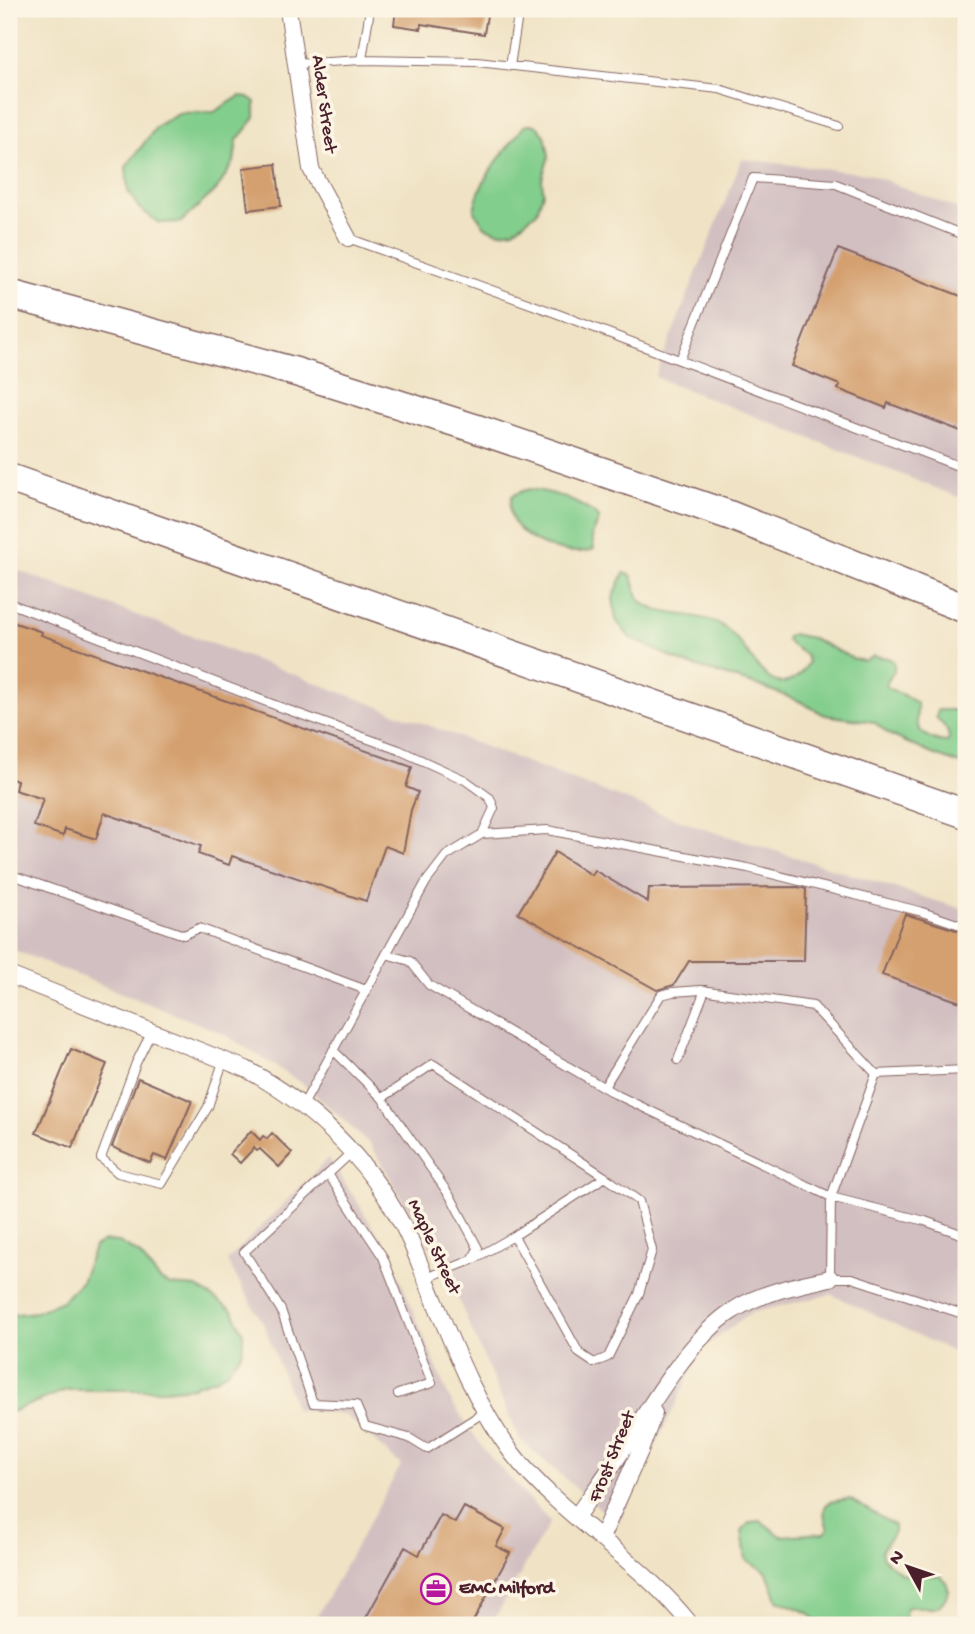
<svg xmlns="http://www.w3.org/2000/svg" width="975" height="1634" font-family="'Gochi Hand',sans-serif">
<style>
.industrial{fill:#d2bfc1}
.green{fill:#82ce8c;stroke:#66765c;stroke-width:2}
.building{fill:#d4a070}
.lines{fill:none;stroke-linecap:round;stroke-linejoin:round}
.lane-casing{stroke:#846461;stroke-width:10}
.street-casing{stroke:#846461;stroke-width:18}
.highway-casing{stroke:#846461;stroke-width:31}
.lane{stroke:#fff;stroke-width:8}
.street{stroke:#fff;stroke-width:16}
.highway{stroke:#fff;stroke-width:28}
.labels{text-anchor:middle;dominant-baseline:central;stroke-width:7;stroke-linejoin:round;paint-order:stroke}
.street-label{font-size:19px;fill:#4a1f2b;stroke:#fcf5e5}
.poi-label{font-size:19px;font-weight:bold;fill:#4a1f2b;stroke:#fcf5e5;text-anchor:start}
</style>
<rect width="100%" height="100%" fill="#fcf5e5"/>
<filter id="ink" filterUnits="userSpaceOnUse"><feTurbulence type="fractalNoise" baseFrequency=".0143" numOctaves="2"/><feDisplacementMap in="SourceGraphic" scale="14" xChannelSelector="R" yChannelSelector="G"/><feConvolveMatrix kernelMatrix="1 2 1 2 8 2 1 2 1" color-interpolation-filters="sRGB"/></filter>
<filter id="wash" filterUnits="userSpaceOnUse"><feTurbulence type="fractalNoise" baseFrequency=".00686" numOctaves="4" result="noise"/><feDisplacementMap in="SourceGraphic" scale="28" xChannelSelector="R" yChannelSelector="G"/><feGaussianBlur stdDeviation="1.57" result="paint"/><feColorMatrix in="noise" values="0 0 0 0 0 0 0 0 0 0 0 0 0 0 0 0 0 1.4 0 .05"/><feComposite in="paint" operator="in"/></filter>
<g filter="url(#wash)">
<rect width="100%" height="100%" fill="#f0e3c5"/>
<path class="industrial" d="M742,159l127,15 97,38v288l-311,-123z
M9,567l689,260 268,83v448l-135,-64 -81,19 -48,36 -84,175 -98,-84 -67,-152 -82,-143 -69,-62 -80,-50 -213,-85z
M329,1158l59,92 61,148 36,53 65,71 -59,103h-159l-15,-9 84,-151 -57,-51 -48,-4 -32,-85 -37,-64z"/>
<path class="green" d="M240,96l8,1 7,5v16l-18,22 -3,22 -17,27 -36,33 -22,1 -20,-15 -11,-17 -2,-24 31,-41 8,-5 16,-8 33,-1z
M532,124l5,2 8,10 4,20 -7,23 1,14 -6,19 -23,18 -15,2 -14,-5 -11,-16c4,-32 31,-59 50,-85z
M529,489c25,3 49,12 70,28v3l-7,15 2,14c-23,10 -74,-7 -82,-31 -3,-8 -2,-14 0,-22l8,-4z
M624,573l7,2c4,7 4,18 9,25 16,18 57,12 77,23 23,11 33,40 52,55 16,11 31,0 39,-15l-2,-8 -15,-10 -5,-5 1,-3 5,-3 20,4 42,21 11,2 8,-5 15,2 6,4v9l-8,13 2,4 19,9 10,6c0,7 -1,17 1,23 3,10 20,16 29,16l2,-3c0,-10 -7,-15 -13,-22l2,-7h15l13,5v51l-34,-12 -42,-19 -16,-13 -49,-7 -26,-14 -39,-15 -76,-23 -54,-25 -14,-18 -3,-22z
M104,1241l15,1 20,12 21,26 10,5 27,2 36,24 10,22v13l-2,8 -16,19 -8,5 -22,7 -1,2 -32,3h-96l-57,23v-98l27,-3 26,-11 19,-19 13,-35z
M850,1499l44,26v7l-13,19 2,7 19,16 38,2 6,6 3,9c-13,29 -22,11 -43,17l-1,7 2,7 6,3h-93l-11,-12 -32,-13 -10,-28 -21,-12 -4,-29 8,-9 11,-1 20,15 43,-3 4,-4c-9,-26 -3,-28 22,-30z"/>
<g id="blocks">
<path class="building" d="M396,9h92l-4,25 -63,-10v5l-27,-4z
M276,164l5,42 -33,4 -5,-42z
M838,249l128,49v135l-78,-30 -2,5 -48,-19 2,-4 -48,-19z
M9,621l33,11 -1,3 371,132 -6,20 12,5 -7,18 -8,43 -18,-7 -19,55 -134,-45 -3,9 -31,-11 3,-8 -97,-33 -8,26 -31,-10 -2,7 -29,-10 9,-27 -28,-9 2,-9 -8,-3z
M555,852l36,23 3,-5 54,32 1,-14 149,-1 8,2 -2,72h-115l-15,24 -17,5 -139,-77z
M905,914l61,19v71l-84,-29z
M71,1049l36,15 -35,84 -36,-15z
M138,1078l54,23 -25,59 -13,-5 -4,8 -38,-16z
M251,1131l9,9 3,-4 4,3 5,-6 20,20 -13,14 -19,-18 -3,2 -3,-3 -14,15 -10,-9z
M464,1507l41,22 -9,17 14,7 -39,72h-109l43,-78 14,8 22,-40 14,8z"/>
</g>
</g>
<g filter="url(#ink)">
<use href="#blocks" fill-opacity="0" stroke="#846461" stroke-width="2"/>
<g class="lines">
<g class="lane-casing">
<path id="lane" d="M362,60l8,-51
M295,64l67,-4 115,2 242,27 120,37
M510,66l9,-57
M348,238l210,76 408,155
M680,360l73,-182 83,6 130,52
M9,603l271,104 119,43 66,30 25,18 4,10 -12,26
M9,874l175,61 15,-7 167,62
M386,954l24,7 19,24 186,109 216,103 45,-123 -63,-68 -112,-16 -28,2 -12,3 -57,92
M152,1031l-16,32 -35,95 17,15 44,11 46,-77 16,-48
M333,1050l49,48 70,101 26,49 -6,12 -46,18
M678,1060l27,-70
M876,1074l90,-4
M382,1098l51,-34 172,113 34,24 13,49 -13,44 -31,63 -14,6 -15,-10 -65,-117 -42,24
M303,1105l123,-223 20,-26 36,-22 65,-4 201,38 171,43 47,16
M352,1152l-108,100 37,58 32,93 43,2 9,21 44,12 18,11 59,-38
M328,1174l55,83 49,126 -34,11
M514,1236l91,-59
M966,1236l-41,-15 -94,-24 -1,81h22l114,37"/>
</g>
<g class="street-casing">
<path id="street" d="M288,9l23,160 37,69
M9,975l237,94c66,36 120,88 156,155 10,18 17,39 25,58 24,58 47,120 85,171 51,66 128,106 179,172
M576,1517c13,-19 27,-37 40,-57 28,-44 73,-123 118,-150 28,-18 64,-25 96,-32
M601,1538l39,-87 14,-38"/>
</g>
<g class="highway-casing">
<path id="highway" d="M9,294l287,78 178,56 255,87 237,94
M9,478l957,336"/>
</g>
<use href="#lane" class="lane"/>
<use href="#street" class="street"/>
<use href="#highway" class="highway"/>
</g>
</g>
<defs>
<g id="office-ring" transform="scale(1.575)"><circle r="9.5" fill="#fcf5e5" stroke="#b5179e" stroke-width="1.5"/><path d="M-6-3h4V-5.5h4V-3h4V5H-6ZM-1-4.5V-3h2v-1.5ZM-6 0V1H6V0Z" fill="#b5179e"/></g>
</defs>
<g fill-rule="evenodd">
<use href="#office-ring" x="436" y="1589"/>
</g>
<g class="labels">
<g class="street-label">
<text transform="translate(323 104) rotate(82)">Alder Street</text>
<text transform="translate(433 1247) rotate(65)">Maple Street</text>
<text transform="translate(613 1457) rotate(-68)">Frost Street</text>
</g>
<g class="poi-label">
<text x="459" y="1589">EMC Milford</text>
</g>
</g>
<rect width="975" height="1634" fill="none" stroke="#fcf5e5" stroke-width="35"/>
<g transform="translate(908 1567) rotate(310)" stroke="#fcf5e5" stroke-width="5" paint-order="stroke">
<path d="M0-5L12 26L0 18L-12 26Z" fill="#4a1f2b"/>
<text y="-10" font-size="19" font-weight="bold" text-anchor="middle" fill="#4a1f2b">N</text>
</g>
</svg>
